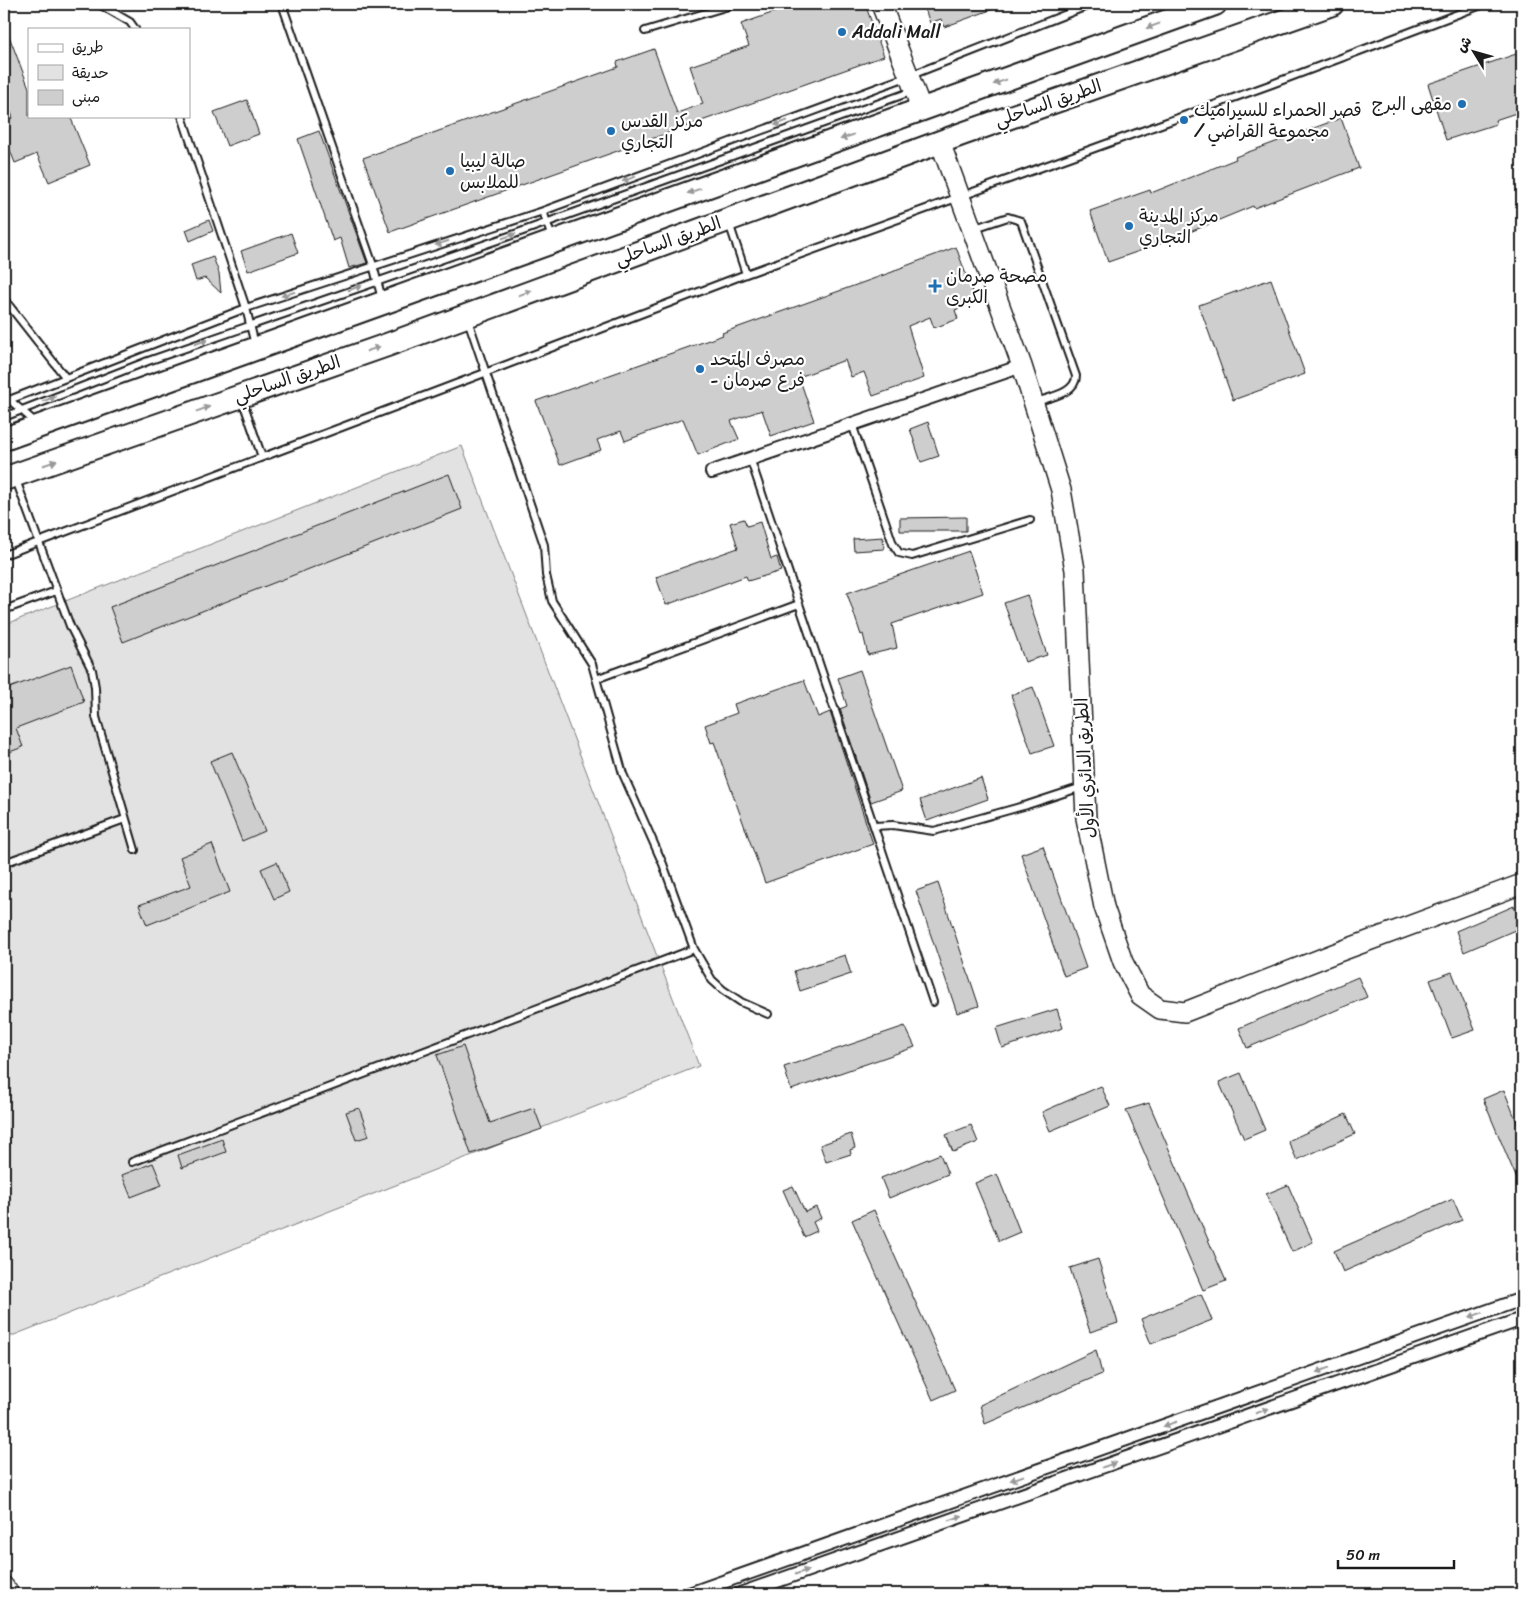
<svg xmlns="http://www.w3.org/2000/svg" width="1526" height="1598" font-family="Sriracha,'Playpen Sans Arabic',sans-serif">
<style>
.green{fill:#e2e2e2;stroke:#7f7f7f}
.building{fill:#cecece;stroke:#1c1c1c}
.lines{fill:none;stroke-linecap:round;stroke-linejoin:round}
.lane-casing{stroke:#1c1c1c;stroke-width:10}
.street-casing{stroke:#1c1c1c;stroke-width:16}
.secondary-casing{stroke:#1c1c1c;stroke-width:21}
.primary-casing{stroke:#1c1c1c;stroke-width:22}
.highway-casing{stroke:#1c1c1c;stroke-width:26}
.lane{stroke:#fff;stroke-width:6}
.street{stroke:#fff;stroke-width:12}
.secondary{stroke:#fff;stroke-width:18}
.primary{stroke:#fff;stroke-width:19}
.highway{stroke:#fff;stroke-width:22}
.oneway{fill:#999}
.poi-dot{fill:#1f6fb2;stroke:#fff;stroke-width:2}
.labels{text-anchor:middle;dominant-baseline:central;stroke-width:4.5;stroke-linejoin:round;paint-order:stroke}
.poi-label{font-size:18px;fill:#1c1c1c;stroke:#fff;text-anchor:start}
.street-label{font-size:18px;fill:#1c1c1c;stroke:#fff}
</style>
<rect width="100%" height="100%" fill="#fff"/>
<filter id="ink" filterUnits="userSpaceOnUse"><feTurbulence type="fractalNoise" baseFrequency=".02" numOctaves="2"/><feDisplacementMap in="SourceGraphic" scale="10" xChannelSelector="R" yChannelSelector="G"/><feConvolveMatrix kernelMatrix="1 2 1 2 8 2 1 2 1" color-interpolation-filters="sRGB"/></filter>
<g filter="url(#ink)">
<path class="green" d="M462,446l237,620 -695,273v-714z"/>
<path class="building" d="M797,4l2,5 15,-5h51l19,52 -494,176 -27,-74 255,-91 -1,-5 37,-13 23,64 26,-9 -13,-38 59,-20 -8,-22z
M923,4h81v1l-60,22 -3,-8 -11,4z
M4,23l25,65v28h41l20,49 -41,17 -12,-28 -22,9 -11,-28v-13l9,-4 -9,-24z
M1522,52v59l-27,9 1,4 -50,16 -18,-56z
M247,100l12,34 -32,12 -13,-34z
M1341,118l18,50 -105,40 -1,-2 -85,35 -60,21 -18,-51 60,-21 1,3 85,-34 -1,-2z
M319,131l48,132 -18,5 -9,-30 -7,3 -35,-102z
M209,220l4,11 -23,10 -4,-11z
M291,233l7,20 -50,18 -7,-20z
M956,247l20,55 -21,8 3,9 -24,9 -4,-11 -22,9 16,52 -51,18 -9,-24 -13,5 -6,-17 -46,17 15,44 -43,15 -9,-26 -31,11 8,18 -41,16 -15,-36 -58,22 -4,-10 -24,9 4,10 -41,15 -24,-64 187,-66 -1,-2 173,-62v-1z
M213,257l6,16 2,20 -16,-15 -9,3 -5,-16z
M1271,279l34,95 -72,26 -34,-95z
M928,422l11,34 -18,6 -11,-33z
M449,474l13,35 -339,133 -13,-35z
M966,517v14h-66v-13z
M744,519l3,7 13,-4 11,37 6,-2 4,14 -33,10 -2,-5 -80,29 -10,-28 82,-29 -8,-25z
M883,537l1,12 -30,2 -1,-12z
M969,551l14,42 -91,31 5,24 -29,7 -5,-21 -2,1 -14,-42z
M1027,595l20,60 -22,7 -21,-59z
M71,665l13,37 -68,26 7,19 -19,7v-64z
M860,670l42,121 -31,11 -31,-93 7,-3 -9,-28z
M804,680l14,37 12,-5 43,132 -108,39 -51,-141 -3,1 -6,-18 32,-12 -3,-9z
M1033,687l21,59 -22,7 -21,-58z
M232,752l33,79 -23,10 -32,-80z
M981,778l7,21 -61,22 -7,-21z
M212,844l18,48 -83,33 -8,-20 52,-19 -11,-29z
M1043,846l43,122 -22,8 -43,-122z
M277,862l12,30 -15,7 -13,-30z
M938,883l41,123 -22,7 -41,-122z
M1514,906l8,21 -58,25 -8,-21z
M845,955l6,19 -51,17 -6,-20z
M1452,972l23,58 -23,8 -22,-58z
M1358,977l9,20 -120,51 -8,-20z
M1057,1009l6,19 -61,20 -6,-20z
M905,1026l10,21 -124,43 -7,-23z
M463,1046l27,77 44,-15 8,21 -71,25 -34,-99z
M1241,1073l24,57 -21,9 -25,-57z
M1101,1086l9,20 -60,25 -8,-19z
M1504,1090l18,45v56l-39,-92z
M1149,1103l77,178 -23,9 -77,-180z
M359,1108l10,28 -13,4 -10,-28z
M1346,1114l9,20 -58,26 -9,-19z
M971,1125l7,17 -25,10 -7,-17z
M851,1134l4,14 -5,2 1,4 -25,8 -6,-17z
M222,1139l4,13 -44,16 -4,-13z
M940,1154l8,20 -59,24 -8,-20z
M153,1163l9,22 -31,12 -9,-22z
M997,1174l23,58 -21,9 -24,-58z
M1288,1185l25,57 -21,10 -26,-58z
M793,1186l12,26 11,-5 5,11 -8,4 4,9 -13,6 -21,-47z
M1453,1199l9,21 -119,52 -9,-21z
M874,1210l81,180 -22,10 -81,-180z
M1098,1259l20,64 -28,9 -20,-64z
M1201,1294l11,26 -61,24 -10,-25z
M1096,1350l6,24 -117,50 -5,-19z"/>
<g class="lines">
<g class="lane-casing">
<path id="lane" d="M99,4l31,18 5,7
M282,4l91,261 9,34
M645,31l90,-27
M182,116l64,192 9,37
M543,211l9,27
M729,223l17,51
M975,228l33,-11 13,4 55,155c0,17 -26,21 -40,26
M4,299l62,79
M468,320l76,225 2,30 6,26 40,63 31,110 40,90 31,85 18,31 11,10 18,12 27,12
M4,395l31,27
M242,399l20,58
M4,402l242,-94 297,-97 366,-135 183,-72
M4,417l144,-56 364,-126 401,-144
M852,424l41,120 6,9 13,3 118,-36
M750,458l183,544
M16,480l54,146 22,44 3,17 1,30 39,133
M4,555l742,-281 526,-190 212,-80
M4,610l52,-19
M596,679l203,-75
M874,826l19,-1 41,6 93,-26 55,-18
M4,863l121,-44
M132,1162l562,-213"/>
</g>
<g class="street-casing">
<path id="street" d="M712,472l310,-106
M689,1594l833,-295
M740,1594l782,-275"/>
</g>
<g class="secondary-casing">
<path id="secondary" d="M4,1586l6,8"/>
</g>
<g class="primary-casing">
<path id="primary" d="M881,4l41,106
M940,142l82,224 39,124 14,80 11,248 18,89 19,55 17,33 20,14 25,3 148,-58 189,-70"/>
</g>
<g class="highway-casing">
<path id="highway" d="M4,439l1211,-435
M4,479l383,-134 575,-211 370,-130"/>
</g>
<use href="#lane" class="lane"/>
<use href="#street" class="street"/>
<use href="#secondary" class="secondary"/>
<use href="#primary" class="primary"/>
<use href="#highway" class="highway"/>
</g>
<defs><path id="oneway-solid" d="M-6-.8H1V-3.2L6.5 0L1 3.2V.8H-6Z" transform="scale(1.25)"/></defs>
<g class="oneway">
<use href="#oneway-solid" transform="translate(1153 26) rotate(160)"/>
<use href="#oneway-solid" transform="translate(1000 82) rotate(160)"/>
<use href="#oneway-solid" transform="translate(781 123) rotate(160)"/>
<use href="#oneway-solid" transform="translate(847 137) rotate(161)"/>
<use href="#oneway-solid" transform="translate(629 179) rotate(160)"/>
<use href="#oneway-solid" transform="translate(694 191) rotate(160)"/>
<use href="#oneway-solid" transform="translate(509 236) rotate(-19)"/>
<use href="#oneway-solid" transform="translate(442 243) rotate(162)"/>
<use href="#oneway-solid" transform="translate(355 288) rotate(-19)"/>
<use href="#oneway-solid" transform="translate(525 293) rotate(-20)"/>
<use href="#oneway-solid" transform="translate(288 294) rotate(162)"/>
<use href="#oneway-solid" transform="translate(201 342) rotate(-20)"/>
<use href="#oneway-solid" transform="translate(373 349) rotate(-19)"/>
<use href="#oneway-solid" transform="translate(49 399) rotate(-21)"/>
<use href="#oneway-solid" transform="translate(203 409) rotate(-20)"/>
<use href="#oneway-solid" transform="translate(50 463) rotate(-19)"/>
<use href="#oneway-solid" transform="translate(1476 1315) rotate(160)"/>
<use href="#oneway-solid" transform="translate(1323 1370) rotate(160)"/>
<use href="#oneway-solid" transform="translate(1262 1411) rotate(-19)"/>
<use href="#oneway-solid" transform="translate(1170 1424) rotate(160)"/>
<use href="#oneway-solid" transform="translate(1109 1465) rotate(-19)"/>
<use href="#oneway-solid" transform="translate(1017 1478) rotate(160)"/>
<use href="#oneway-solid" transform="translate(956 1518) rotate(-19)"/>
<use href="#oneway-solid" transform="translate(802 1572) rotate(-19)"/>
</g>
</g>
<g class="poi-dot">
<circle cx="842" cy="32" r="5"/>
<circle cx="1462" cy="104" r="5"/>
<circle cx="1184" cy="120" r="5"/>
<circle cx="611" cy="131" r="5"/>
<circle cx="450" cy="171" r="5"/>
<circle cx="1129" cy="226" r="5"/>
<path d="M932.5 278.5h5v5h5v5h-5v5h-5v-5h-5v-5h5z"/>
<circle cx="700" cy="369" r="5"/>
</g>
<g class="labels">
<g class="poi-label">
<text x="852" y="32">Addali Mall</text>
<text x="1452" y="104" text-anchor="end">مقهى البرج</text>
<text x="1194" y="110">قصر الحمراء للسيراميك<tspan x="1194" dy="21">/ مجموعة القراضي</tspan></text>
<text x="621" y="121">مركز القدس<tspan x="621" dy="21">التجاري</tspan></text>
<text x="460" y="161">صالة ليبيا<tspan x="460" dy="21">للملابس</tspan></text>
<text x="1139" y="216">مركز المدينة<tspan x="1139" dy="21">التجاري</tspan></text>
<text x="946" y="276">مصحة صرمان<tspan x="946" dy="21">الكبرى</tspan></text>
<text x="710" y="359">مصرف المتحد<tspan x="710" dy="21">- فرع صرمان</tspan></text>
</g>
<g class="street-label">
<text transform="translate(1048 103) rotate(-19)">الطريق الساحلي</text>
<text transform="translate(668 241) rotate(-20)">الطريق الساحلي</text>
<text transform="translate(287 379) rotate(-19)">الطريق الساحلي</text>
<text transform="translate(1085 768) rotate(-93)">الطريق الدائري الأول</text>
</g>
</g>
<rect width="1526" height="1598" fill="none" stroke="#fff" stroke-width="20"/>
<rect x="10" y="10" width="1506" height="1578" fill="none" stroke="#1c1c1c" stroke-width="2" filter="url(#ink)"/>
<rect x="28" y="28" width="162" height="90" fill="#ffffff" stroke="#a4a4a4"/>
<rect x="38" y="44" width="25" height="8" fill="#ffffff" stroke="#a4a4a4"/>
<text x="72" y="52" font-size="15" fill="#1c1c1c">طريق</text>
<rect x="38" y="65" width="25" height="15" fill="#e2e2e2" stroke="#a4a4a4"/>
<text x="72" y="78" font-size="15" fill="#1c1c1c">حديقة</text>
<rect x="38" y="90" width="25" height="15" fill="#cecece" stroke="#a4a4a4"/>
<text x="72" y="102" font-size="15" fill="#1c1c1c">مبنى</text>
<g transform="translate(1474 52) rotate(307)" stroke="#ffffff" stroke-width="4" paint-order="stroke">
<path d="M0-4L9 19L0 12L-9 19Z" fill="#1c1c1c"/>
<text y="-8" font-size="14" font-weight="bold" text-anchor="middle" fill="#1c1c1c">ش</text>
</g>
<path d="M1338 1560v8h116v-8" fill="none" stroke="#1c1c1c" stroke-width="2.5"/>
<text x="1346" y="1560" font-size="15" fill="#1c1c1c" stroke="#ffffff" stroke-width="4" paint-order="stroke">50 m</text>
</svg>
